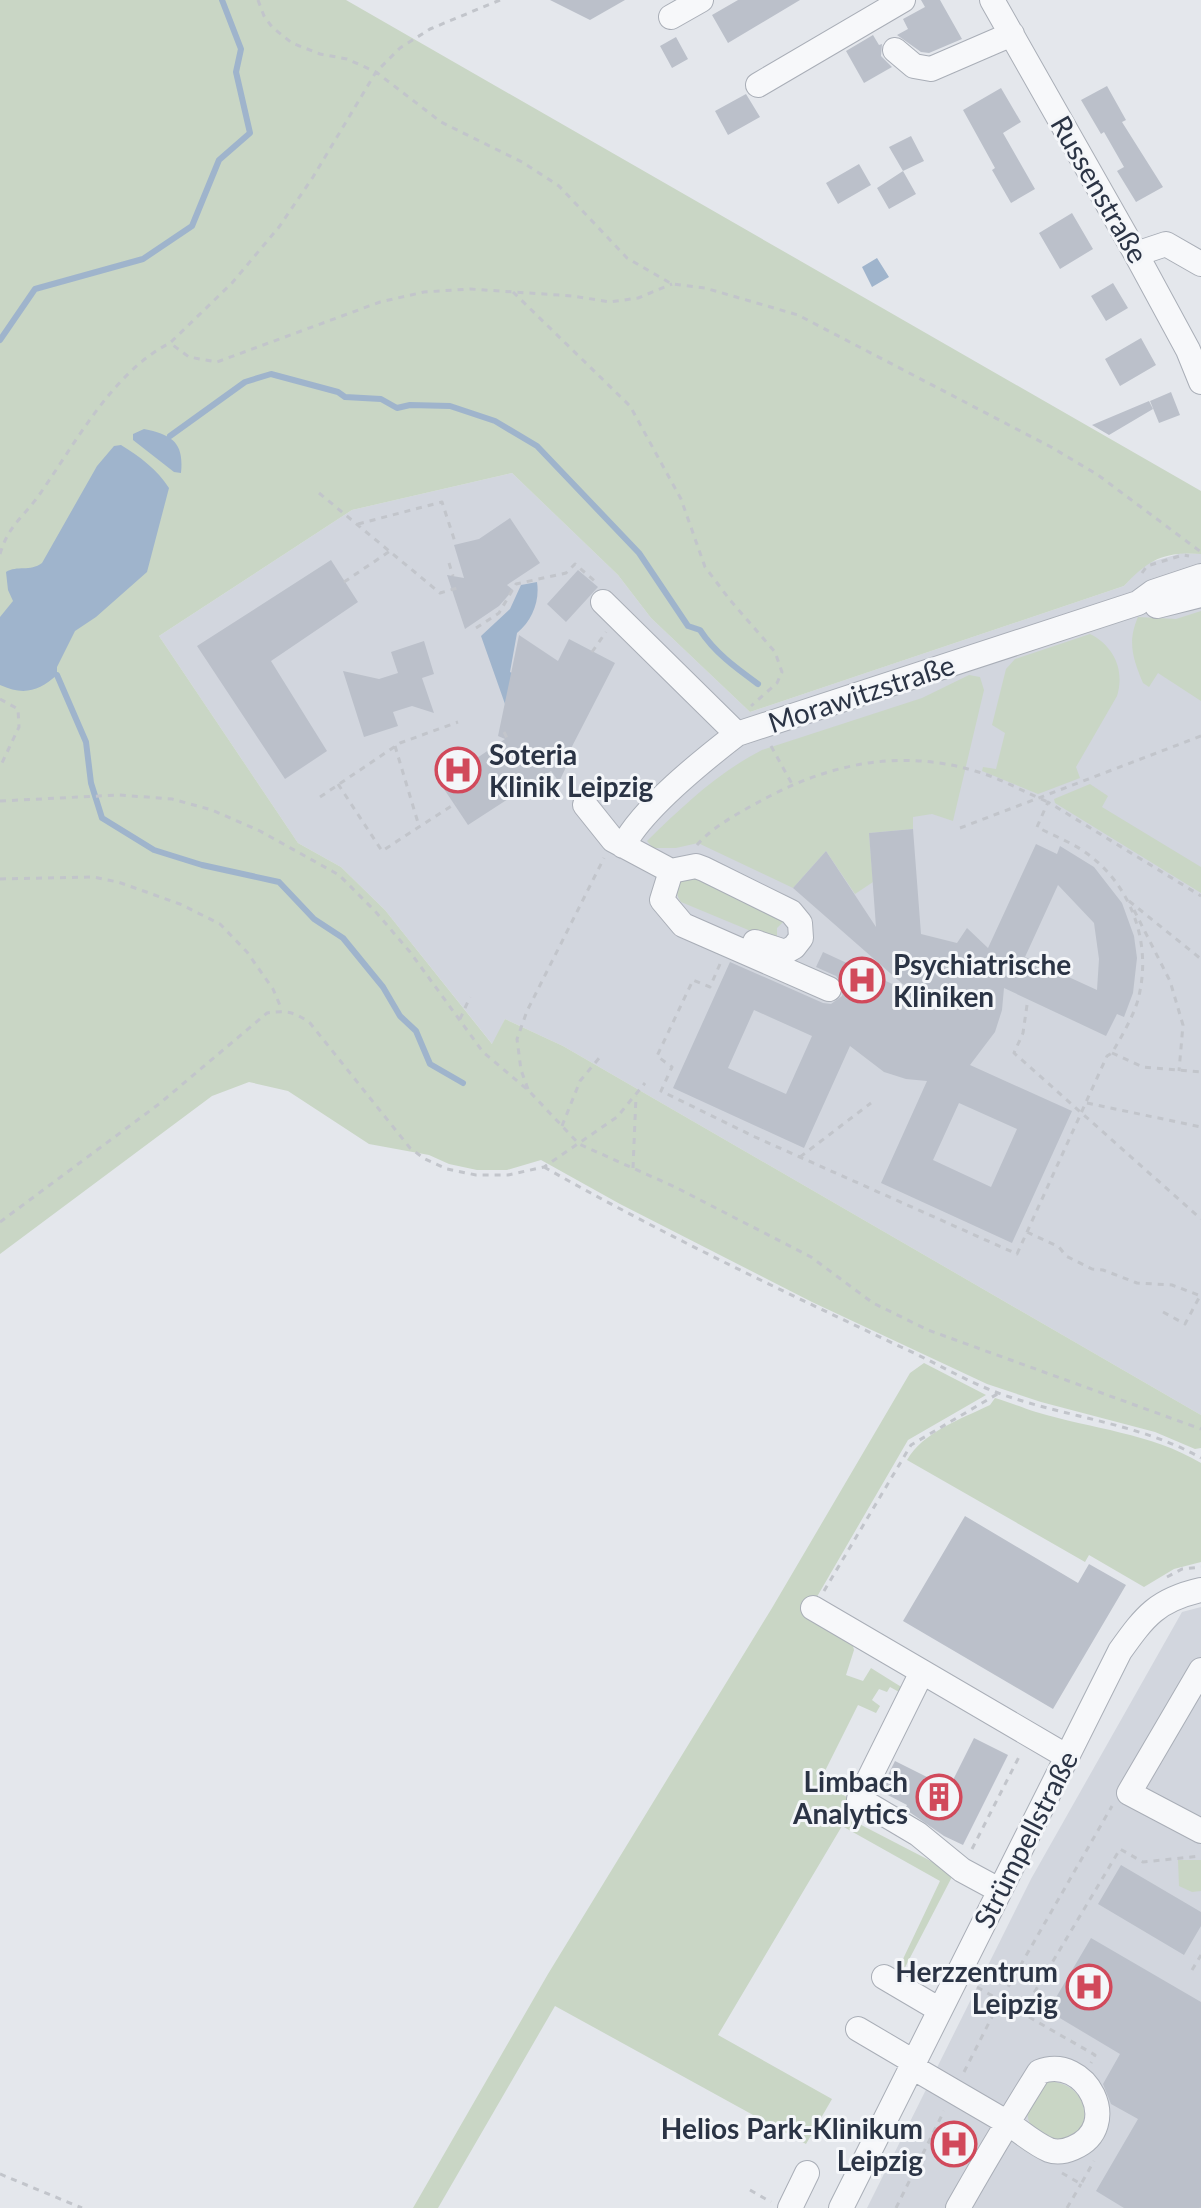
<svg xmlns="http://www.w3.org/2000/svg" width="1201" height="2208" font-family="Lato,sans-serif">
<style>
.built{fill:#d2d6de}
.green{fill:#c9d6c5}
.water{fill:#9fb4cc}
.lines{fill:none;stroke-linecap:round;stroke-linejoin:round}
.stream{stroke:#9fb4cc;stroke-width:6}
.building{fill:#bbc0ca;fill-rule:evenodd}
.minor-casing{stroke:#a9aeb7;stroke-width:26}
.path{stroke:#c2c5cb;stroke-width:3;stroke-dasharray:6 6;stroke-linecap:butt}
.minor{stroke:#f7f8fa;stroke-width:24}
.labels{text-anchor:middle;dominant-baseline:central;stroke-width:6;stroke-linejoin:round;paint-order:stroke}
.street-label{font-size:28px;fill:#2b3445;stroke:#f4f6f9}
.poi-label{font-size:28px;font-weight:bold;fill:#2b3445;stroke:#f4f6f9;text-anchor:end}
</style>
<rect width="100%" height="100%" fill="#e4e7ec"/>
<path class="built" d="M512,473l106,102 33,43 99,94 374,-126 20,-22 38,-11 19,1v861l-638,-369 -58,-27 -12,26 -108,-135 -44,-43 -43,-24 -139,-207 193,-126z
M1201,1607v601h-334l164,-329 151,-267z"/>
<path class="green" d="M0,0h346l855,491v63c-37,-3 -53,6 -77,32l-374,126 -99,-94 -33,-43 -106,-102 -160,37 -193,126 139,207 43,24 44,43 107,134 13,-25 58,27 638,369v33l-6,1 -40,-17 -114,-30 -54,-18 -175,-82 -192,-98 -79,-44 -34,10h-30l-28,-6 -20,-9 -60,-11 -81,-53 -39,-9 -37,14 -212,158z
M1201,611v90l-43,-28 -9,14 -6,-4c-10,-24 -16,-41 -5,-66l38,2z
M1090,634c24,12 35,36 27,62l-41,71 4,11 -42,16 -56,-23 1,-4 13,2 9,-36 -13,-8 14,-56 9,-10z
M969,675l11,2 4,13 -31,131 -21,-7 -19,3v12l-44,4 4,49 -18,12 -29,-43 -33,37 -95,-45 -22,5h-23l-6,-7c36,-35 70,-68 115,-91l160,-52z
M1090,784l18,12 -6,11 99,60v26l-146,-90 -1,-4z
M687,874l100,44 -10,10v14l-96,-40c-8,-11 -3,-19 6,-28z
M924,1363l62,32 -78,45 -101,174 45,28 2,8 -8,25 17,6 8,-13 32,20 -2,5 -11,-6 -3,5 -8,-3 -7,11 8,6 -4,7 -18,-8 -39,78 30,15 -7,17 112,58 -55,106 -5,-1 46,-97 -98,-55 -124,209 114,64 -26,45 -251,-138 -117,202h-25l135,-234 224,-366 138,-235z
M995,1398c14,4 28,10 41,14 56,17 115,21 165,51v99l-27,7 -30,18 -55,-32 -4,7 -178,-102c16,-28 54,-41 83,-55z
M1178,1860h23v31l-9,1 -13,-6z
M1049,2081c26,3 39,19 35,45l-23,17c-8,-3 -18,-7 -25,-12 -18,-15 -4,-41 13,-50z"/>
<path class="water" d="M877,258l12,19 -17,10 -10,-20z
M144,429c29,6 40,14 37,44l-7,-1 -41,-32v-6z
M121,445c19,12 36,24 48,43l-22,84 -51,45 -21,14 -18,36v8c-18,16 -33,21 -57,10v-68l13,-16 -5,-11 -2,-18c11,-7 24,0 36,-9l55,-97 17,-20z
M537,582c3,19 -5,39 -20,51l-7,39 4,2 -9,30 -24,-68 29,-27 11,-24z"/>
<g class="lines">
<path class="stream" d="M0,340l35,-51 108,-30 49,-33 27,-66 31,-27 -14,-61 5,-23 -19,-49
M170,436l75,-54 26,-8 67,18 7,5 36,2 16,9 13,-3 40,1 45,15 42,25 102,107 49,73 12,4c15,23 36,38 58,54
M57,675l29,67 5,41 11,35 52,32 48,15 77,17 35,37 29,19 40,49 17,29 16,15 14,33 33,19"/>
</g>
<path class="building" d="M550,0h75l-35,20z
M738,0h62l-72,43 -16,-28z
M921,0h19l22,39 -33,14 -8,-1 -24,-17 11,-6 -5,-10 22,-12z
M873,35l6,10 3,-1 -1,12 11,11 -28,16 -18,-32z
M676,37l12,22 -16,9 -12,-22z
M1107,86l19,34 -4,2 41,65 -27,15 -19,-31 7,-4 -20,-35 -3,2 -20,-34z
M1001,88l20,34 -18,11 32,56 -24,14 -19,-33 3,-2 -32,-58z
M746,94l14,23 -32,18 -13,-24z
M911,136l13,25 -21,10 -14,-24z
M859,164l12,21 -33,19 -12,-21z
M903,171l13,23 -27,15 -12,-21z
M1072,213l21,36 -33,20 -21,-36z
M1113,283l15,25 -22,13 -15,-25z
M1141,338l15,27 -36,21 -15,-27z
M1171,392l9,23 -21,8 -9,-22z
M1149,401l4,8 -44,26 -17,-10z
M510,518l30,45 -33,22 6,5 -14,16 -34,23 -18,-54 17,3 -10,-33 25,-6z
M331,560l27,42 -87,59 56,90 -42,28 -88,-133z
M578,570l20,17 -32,35 -19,-18z
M519,635l39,26 11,-22 46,24 -51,99 3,3 -8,17 -8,-11 -83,54 -28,-42 65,-44 -7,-3z
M424,641l10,33 -12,4 12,35 -22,-7 -19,6 5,14 -34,11 -21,-66 36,8 19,-6 -7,-21z
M913,829l8,105 36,9 10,-15 21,20 48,-104 21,10 3,-8 34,21 28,36 12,33 3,22 -4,35 -9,24 -7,-3 -11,22 -102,-48 -2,22 -7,22 -25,33 102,46 -60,132 -131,-60 46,-102 -21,-2 -22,-7 -34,-26 -46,102 -131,-60 57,-126 93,41 8,1 11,-8 2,-9 -8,-11 -20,-9 7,-15 91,42 -121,-106 33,-37 50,76 -7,-94zM1058,885l36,38 5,36 -2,31 -72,-33zM754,1010l58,26 -26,58 -58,-26zM959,1103l58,26 -26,58 -58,-27z
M965,1516l113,67 11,-19 37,21 -73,124 -150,-88z
M974,1738l34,17 -45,90 -19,-9 -39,-27 2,-4 -27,-14 15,-30 54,27z
M1121,1865l80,47v14l-17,29 -86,-51z
M1091,1938l110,64v206h-77l-28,-17 42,-72 -27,-15 -8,-20 17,-30 -72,-43z"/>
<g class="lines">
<g class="minor-casing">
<path id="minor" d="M992,0l144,254 52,96 13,32
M671,17l30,-17
M895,50l19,16 17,3 81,-35
M758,85l145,-85
M1136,254l30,-10 35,20
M603,602l134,132
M1157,606l44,-11
M585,805l28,35 58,31 -9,29 21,25 146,64
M623,846c20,-38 79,-85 114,-112l401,-131 15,-11 48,-16
M671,871l25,-5 8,3 87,43 9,11 1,15 -7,9 -9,5 -30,-10
M813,1608l253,148
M1201,1670l-72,123 72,38
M922,1672l-63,127 59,35 44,36 37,20
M884,1977l56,33
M858,2029l56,33
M912,2067c32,19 64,37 96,56 13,9 27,21 41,27 8,3 17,1 24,-2 51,-21 13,-95 -34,-76 -28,45 -55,90 -81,136
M790,2208l17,-35
M841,2208l279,-557c25,-35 37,-51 81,-61"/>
</g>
<path class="path" d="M258,0l6,16 8,11 20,16 28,11 27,5 29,13 65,50 81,40 37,24 68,72 45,26 33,4 93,27 253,132 47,28 103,77
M500,0l-70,29 -30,19 -24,24 -63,105 -34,50 -47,56 -62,60 19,14 28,5 163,-60 44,-10 46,-3 103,7 37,6 28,-4 34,-14
M513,292l117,114 51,93 24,68 25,33 45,52 7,20 -5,11 -26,23
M319,493l121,100 17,-5
M358,524l84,-22 14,43
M0,554c8,-27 21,-35 37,-56 37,-52 75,-126 133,-155
M449,563l4,13
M1142,573l5,-7 36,-11 6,1
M344,582l46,-31
M476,628l23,-15 17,-29 50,-11 9,-9 22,19
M592,652l14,-20
M0,699l18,10 1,18 -19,40
M504,732l5,10
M395,746l24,80
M771,746l21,38
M338,784l44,67 74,-48
M320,797l80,-54 58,-21
M0,801l119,-6 53,4 40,11 48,21 79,44 36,36 35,41 73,100 46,39 50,53 96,43 136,70 62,46 55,27 273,99
M960,828l241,-92
M697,845c17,-20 47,-35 71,-48 65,-34 134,-48 207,-26 25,7 49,21 73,31
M0,879l93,-2 25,5 62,22 40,20 27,28 26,37 9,21
M1129,901l72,58
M1134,910l36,71 13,44 -4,46
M720,964l-10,23 -17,-7 -36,76 15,11 -11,24 94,46 262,117 90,-198 5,-3c9,-16 19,-32 25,-50 17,-57 -5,-120 -55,-153 -14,-9 -30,-15 -45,-23l11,-25 153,94
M1027,1005l-4,28 -9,20 187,166
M460,1019l10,-22
M1112,1053l31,14 58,5
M528,1089l-7,-19 -4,-31 10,-28 77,-153
M1087,1103l114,24
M562,1126l18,-45 20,-24
M800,1157l71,-54
M544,1167c116,66 236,123 357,180 29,13 58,30 87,42 69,28 148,32 213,69
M633,1168l3,-72
M0,1222l159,-118 108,-91c19,-3 28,-1 43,10l100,125 15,11 22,10 29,6h32l36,-8 73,-50 28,-34
M1027,1232l32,15 7,9 26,13 11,1 34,13 35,2 29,11
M1163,1312l22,12 16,-30
M1167,1577l15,-8 19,-2
M824,1591l87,-146 88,-52
M972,1849l49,-96
M1192,1970l9,-15
M977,1987l118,68 -4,8
M1022,2013l98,-164 23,13 58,-6
M964,2072l36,-71 112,-195
M1062,2173l19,11 13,-23
M0,2174l82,34
M750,2190l21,12
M896,2208l48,-97
M1067,2208l14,-24
M1201,2208v-1"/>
<use href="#minor" class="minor"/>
</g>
<defs>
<g id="hospital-ring" transform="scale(2.3)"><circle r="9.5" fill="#f4f6f9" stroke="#d1495b" stroke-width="1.5"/><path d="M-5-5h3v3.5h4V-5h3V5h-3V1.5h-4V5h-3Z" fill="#d1495b"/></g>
<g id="building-ring" transform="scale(2.3)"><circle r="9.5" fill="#f4f6f9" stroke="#d1495b" stroke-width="1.5"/><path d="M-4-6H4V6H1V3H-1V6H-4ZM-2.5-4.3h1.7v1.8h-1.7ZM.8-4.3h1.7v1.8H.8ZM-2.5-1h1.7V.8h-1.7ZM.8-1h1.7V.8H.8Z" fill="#d1495b"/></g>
</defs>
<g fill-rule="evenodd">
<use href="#hospital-ring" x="458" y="770"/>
<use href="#hospital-ring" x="862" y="980"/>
<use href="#building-ring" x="939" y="1797"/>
<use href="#hospital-ring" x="1089" y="1987"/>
<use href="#hospital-ring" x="954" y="2144"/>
</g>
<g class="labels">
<g class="street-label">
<text transform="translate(1100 189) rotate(60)">Russenstraße</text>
<text transform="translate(861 693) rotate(-18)">Morawitzstraße</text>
<text transform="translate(1025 1839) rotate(-63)">Strümpellstraße</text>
</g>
<g class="poi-label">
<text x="489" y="754" text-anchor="start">Soteria<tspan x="489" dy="32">Klinik Leipzig</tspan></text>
<text x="893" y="964" text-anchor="start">Psychiatrische<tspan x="893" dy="32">Kliniken</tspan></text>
<text x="908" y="1781">Limbach<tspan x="908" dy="32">Analytics</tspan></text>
<text x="1058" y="1971">Herzzentrum<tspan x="1058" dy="32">Leipzig</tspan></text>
<text x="923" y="2128">Helios Park-Klinikum<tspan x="923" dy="32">Leipzig</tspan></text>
</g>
</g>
</svg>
